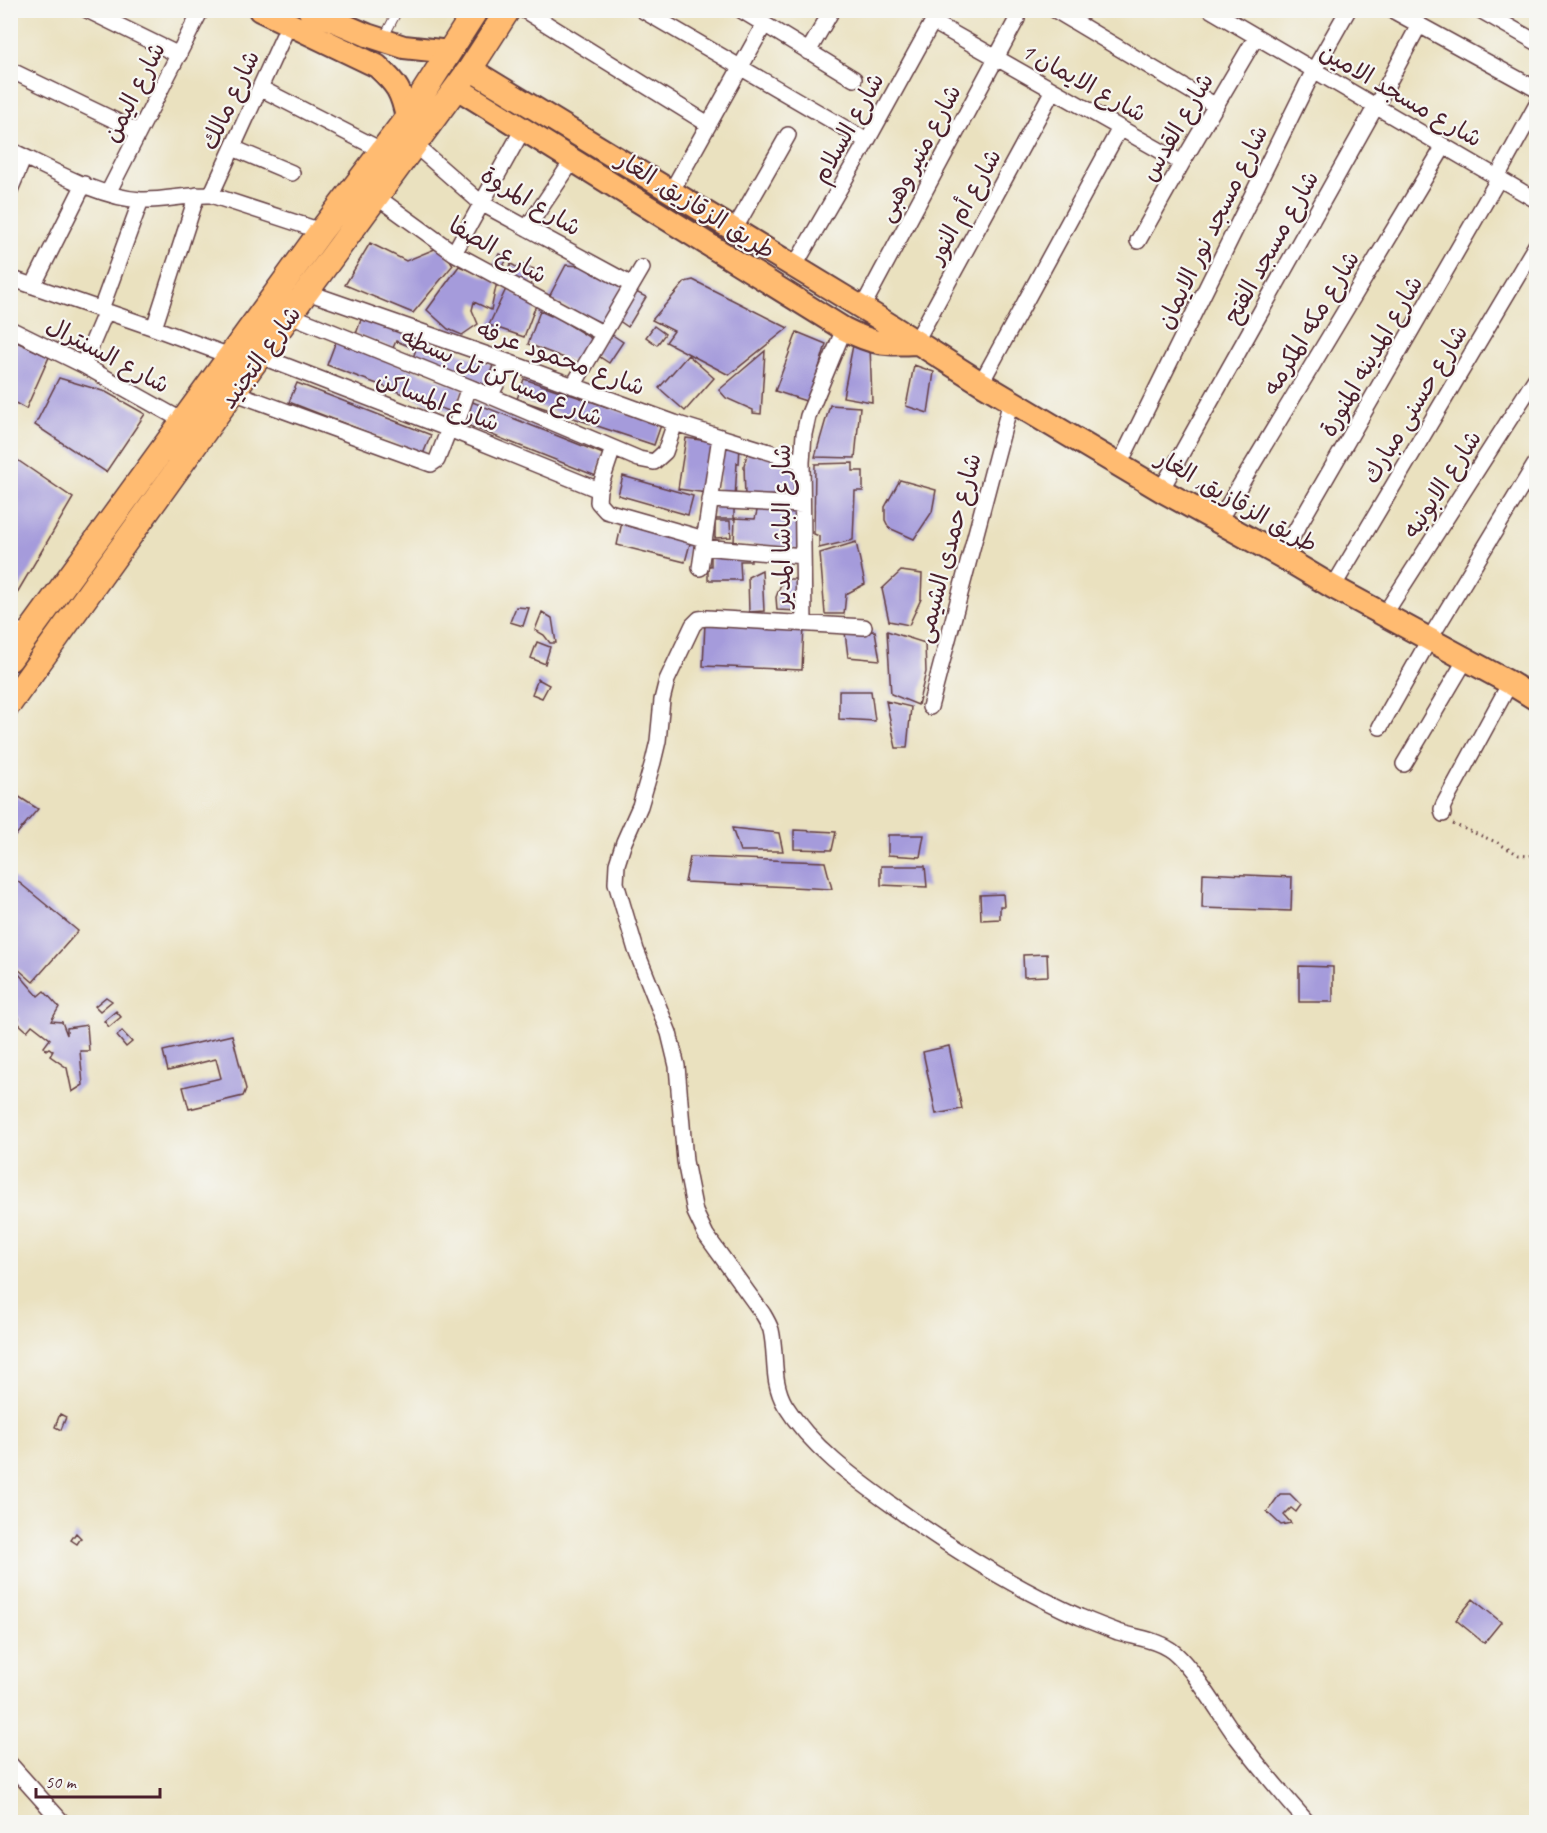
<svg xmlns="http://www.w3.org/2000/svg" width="1547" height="1833" font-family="Caveat,'Playpen Sans Arabic',sans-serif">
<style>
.building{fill:#a59bdb}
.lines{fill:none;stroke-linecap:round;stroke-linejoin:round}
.service-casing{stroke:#623c41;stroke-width:10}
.minor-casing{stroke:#623c41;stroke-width:18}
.primary-casing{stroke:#623c41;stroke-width:26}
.trunk-casing{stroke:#623c41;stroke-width:27}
.path{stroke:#623c41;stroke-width:3;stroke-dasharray:1.5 4.5;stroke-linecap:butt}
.service{stroke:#fff;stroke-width:8}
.minor{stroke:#fff;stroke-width:15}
.primary{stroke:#ffbb71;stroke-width:22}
.trunk{stroke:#ffbb71;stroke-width:24}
.labels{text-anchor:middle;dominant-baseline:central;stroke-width:4.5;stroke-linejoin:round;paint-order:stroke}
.street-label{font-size:24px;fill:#4a1f2b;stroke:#f6f6f2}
</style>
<rect width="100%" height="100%" fill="#f6f6f2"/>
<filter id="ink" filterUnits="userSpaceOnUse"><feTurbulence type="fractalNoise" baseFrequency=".0167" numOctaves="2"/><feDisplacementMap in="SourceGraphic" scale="12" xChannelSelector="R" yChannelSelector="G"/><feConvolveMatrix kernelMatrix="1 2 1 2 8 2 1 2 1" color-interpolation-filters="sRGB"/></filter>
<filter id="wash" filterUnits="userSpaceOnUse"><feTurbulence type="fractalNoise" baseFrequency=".008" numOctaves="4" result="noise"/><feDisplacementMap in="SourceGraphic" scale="24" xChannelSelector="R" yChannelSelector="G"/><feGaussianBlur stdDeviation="1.35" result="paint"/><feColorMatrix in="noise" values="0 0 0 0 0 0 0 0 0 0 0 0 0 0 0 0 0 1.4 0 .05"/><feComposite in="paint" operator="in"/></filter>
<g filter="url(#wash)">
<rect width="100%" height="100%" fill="#eae1bf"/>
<g id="blocks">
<path class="building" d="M370,243l36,18 36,-15 11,19 -40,48 -68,-28z
M499,254l9,3 -9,17 -9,-3z
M511,264l7,4 2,-4 14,5 -4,19 -24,-13z
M566,265l30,2 28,17 -18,41 -58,-26z
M459,266l38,16 -6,28 -17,-8 -2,8 6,14 -16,11 -14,-6 -21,-19z
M693,280l95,48 -59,47 -63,-33 8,-11 -22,-11 33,-38z
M506,289l30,16 -12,32 -35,-12z
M630,289l16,8 -18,30 -13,-9z
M540,311l11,5 1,-2 40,25 -12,25 -52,-20z
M362,317l131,48 -7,20 -73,-27 3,-9 -20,-8 -3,7 -37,-14z
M654,326l11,8 -8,11 -11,-8z
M608,332l15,10 -14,21 -15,-10z
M797,332l29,12 -17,58 -34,-11z
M10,339l39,18 -23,52 -16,-9z
M336,341l127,48 -9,24 -127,-48z
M853,345l17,1 2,56 -29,-5z
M765,351l-4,63 -8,-1v-3l-27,-12 -7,-8z
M688,355l26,23 -29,33 -26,-23z
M914,365l20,7 -6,41 -22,-7z
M59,378l47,14 39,22 -39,58 -71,-47z
M524,379l137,46 -7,20 -137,-46z
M297,383l134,52 -8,19 -134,-52z
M470,401l133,53 -7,22 -134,-53z
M830,405l30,2 -5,51 -40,-1z
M686,438l29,4 -8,51 -29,-4z
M721,441l19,4 -1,19 -2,-1 -2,36h-16z
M748,451l51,13 1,31 -55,1 -1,-31z
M10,455l63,43 -59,100 -4,-2z
M853,463v8h10v20h-8l-2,49 -34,8v-12l-5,-2 1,-70z
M623,476l70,20 -5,19 -70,-20z
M900,480l36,10 -4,22 -18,27 -25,-11 -4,-8v-13z
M714,506h20v13h-20z
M758,507l43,3 1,40 -68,-7 1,-25 20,1z
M715,521h15l1,16 -16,1z
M622,522l69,18 -6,22 -68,-17z
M856,542l9,42 -19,10 -2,20h-19l-5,-61z
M749,552l2,9h-11l1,19h-33v-14h3v-13z
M762,570l2,41 -15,1 -1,-35z
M901,571l21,3 -1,25 -12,26 -20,-4 -7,-32z
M783,579h18l-1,32 -23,-1 -1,-13z
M516,607l13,1 -6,18 -13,-4z
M542,612l10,6 4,25h-6l-6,-8 -9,-5z
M705,623l99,3 -2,44 -99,-4z
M875,631l5,29 -32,-3 -3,-25z
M887,631l38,12 1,29 -8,33 -27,-11z
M537,642l13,5 -5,17 -14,-6z
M538,679l11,6 -7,13 -10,-4z
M839,691h32l4,30 -36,-2z
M886,701l25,6 -4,41h-11z
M10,791l28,18 -28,33z
M732,828l47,5 4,18h-43z
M794,830l42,2 -4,18 -38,-1z
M888,835h36l-4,22 -32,-2z
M690,857l135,5 7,27 -147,-7z
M881,866h44l2,21 -46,-2z
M1203,873l89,4 -1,34 -89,-3z
M10,875l68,56 -45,51 -23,-20z
M1003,894l1,12h-4v13l-19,1 -1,-25z
M1047,954l1,22 -24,1 -1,-22z
M12,966l26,30 6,-5 15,16 -8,14 11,1 5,13v-7l20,-3 2,26h-9l3,34 -11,7 -5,-24 -17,-12 3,-5 -4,-3 -3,2 -2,-3 6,-8 -18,-14 -5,6 -10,-9 2,-4 -9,-4v-46z
M1299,966l34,1v35h-34z
M106,997l6,4 -12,10 -5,-5z
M116,1011l5,6 -12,10 -5,-6z
M122,1031l10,11 -6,5 -9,-11z
M232,1035l14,54 -3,7 -54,13 -6,-22 38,-9 -5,-19 -48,12 -5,-20z
M949,1046l13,63 -26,5 -13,-62z
M60,1414l6,3 -5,13 -6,-3z
M1280,1494h10l11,11 -5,7 -5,-4 -7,7 7,8 -10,2 -14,-13z
M76,1533l5,5 -4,6 -6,-4z
M1473,1599l28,23 -17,21 -28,-23z"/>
</g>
</g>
<g filter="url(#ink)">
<use href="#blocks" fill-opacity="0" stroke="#623c41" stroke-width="1.5"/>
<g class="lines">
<g class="service-casing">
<path id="service" d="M383,39l15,-29
M10,622l17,10"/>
</g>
<g class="minor-casing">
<path id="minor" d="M87,10l92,45
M524,10l184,114
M642,10l225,131
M741,10l113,69
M1055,10l161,96
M1211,10l325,190
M1392,10l144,79
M1480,10l56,32
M933,22l249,141
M808,52l24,-42
M10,70l129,62
M260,88l123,63
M415,145l66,58 151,82
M233,148l59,25
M10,150c39,18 89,48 131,50 23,1 47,-6 70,-5l110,36
M1497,177l39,-71
M10,190l14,-33
M671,192l93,-167
M108,193l93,-183
M211,195l78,-171
M377,197l77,56 148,80
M527,228l46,-68
M734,230l54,-95
M1138,241l44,-78 74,-126
M454,253l69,-124
M794,267l73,-126 72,-131
M10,278l144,50 76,28
M33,286l51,-102
M307,292l201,70 167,61 127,39
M862,308l155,-289
M101,309l40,-109
M290,315l179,72 170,72 15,3 11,-10 10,-29
M154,328l43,-133
M10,329l73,36 100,56
M915,343l138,-253
M260,356l189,73 150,61
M83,365l23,-54
M981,383l139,-255
M573,386l69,-118
M233,392l198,72 6,-4 12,-31
M490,396l18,-34
M454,431l15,-44
M613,448l-14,42 -1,12 8,9 98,28
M1119,465l195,-395 34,-60
M1161,490l215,-384 43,-81
M710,500l92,5
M1218,522l226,-376
M703,547l100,9
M1281,556l218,-378
M700,568l20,-131
M1333,587l203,-342
M1384,615l152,-237
M804,623l-2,-161 2,-28 4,-18 36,-87
M864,627l-157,-9 -8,1 -6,6 -26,55 -5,20 -4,41 -5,21 -13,44 -16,36 -7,22 -1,19 20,67 33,83 8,33 8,95 10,51 11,23 57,79c3,5 6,10 8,16 6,26 0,51 14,75 26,42 69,73 108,101 59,43 120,81 187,111 12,5 25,10 38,15 16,5 36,7 51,17 21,13 50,64 66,86 23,30 47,59 72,87
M930,707l81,-306
M1380,727l49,-87 107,-177
M1404,764l62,-105
M1443,814l-1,-5 2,-5 66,-121
M10,1764l52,58"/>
</g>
<g class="primary-casing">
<path id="primary" d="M260,10l117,56c20,18 25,26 30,52
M309,10l58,25 37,12 46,5
M470,69l404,246 107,68 180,107 120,66 52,31 177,96 26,16
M457,88l387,241c28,14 39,16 71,14"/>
</g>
<g class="trunk-casing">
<path id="trunk" d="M10,659l311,-428 86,-113 69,-108
M10,703l223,-311 237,-323 38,-59"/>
</g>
<path class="path" d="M1453,824l43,18 23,13 10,1 7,-2"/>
<use href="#service" class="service"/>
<use href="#minor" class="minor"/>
<use href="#primary" class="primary"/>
<use href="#trunk" class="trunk"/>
</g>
</g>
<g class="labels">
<g class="street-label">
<text transform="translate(1084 82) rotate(29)">شارع الايمان 1</text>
<text transform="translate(134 92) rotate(-63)">شارع اليمن</text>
<text transform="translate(1401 95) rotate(30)">شارع مسجد الامين</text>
<text transform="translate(230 100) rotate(-65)">شارع مالك</text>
<text transform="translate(1177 127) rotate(-60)">شارع القدس</text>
<text transform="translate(848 128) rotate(-61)">شارع السلام</text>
<text transform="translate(919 153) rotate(-62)">شارع منير وهبى</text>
<text transform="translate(531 201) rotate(31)">شارع المروة</text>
<text transform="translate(696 205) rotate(32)">طريق الزقازيق, الغار</text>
<text transform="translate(964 206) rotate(-61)">شارع أم النور</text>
<text transform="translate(1212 227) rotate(-64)">شارع مسجد نور الايمان</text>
<text transform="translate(1271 247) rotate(-61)">شارع مسجد الفتح</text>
<text transform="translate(498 250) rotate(30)">شارع الصفا</text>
<text transform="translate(1311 323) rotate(-59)">شارع مكه المكرمه</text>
<text transform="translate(108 355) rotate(28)">شارع السنترال</text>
<text transform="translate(1371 356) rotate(-60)">شارع المدينه المنورة</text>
<text transform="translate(260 357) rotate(-54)">شارع التجنيد</text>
<text transform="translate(561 358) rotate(20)">شارع محمود عرفه</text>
<text transform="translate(502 377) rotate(23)">شارع مساكن تل بسطه</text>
<text transform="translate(438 401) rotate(21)">شارع المساكن</text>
<text transform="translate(1415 404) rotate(-59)">شارع حسنى مبارك</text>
<text transform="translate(1442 484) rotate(-57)">شارع الابونيه</text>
<text transform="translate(1237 501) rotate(30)">طريق الزقازيق, الغار</text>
<text transform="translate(782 526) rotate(-90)">شارع الباشا المدير</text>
<text transform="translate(948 548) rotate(-75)">شارع حمدى الشيمى</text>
</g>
</g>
<rect width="1547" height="1833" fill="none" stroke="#f6f6f2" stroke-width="36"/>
<path d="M36 1788v9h124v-9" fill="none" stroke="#4a1f2b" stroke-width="3"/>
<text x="45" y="1788" font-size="18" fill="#4a1f2b" stroke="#f6f6f2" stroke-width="4.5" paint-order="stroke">50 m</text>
</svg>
